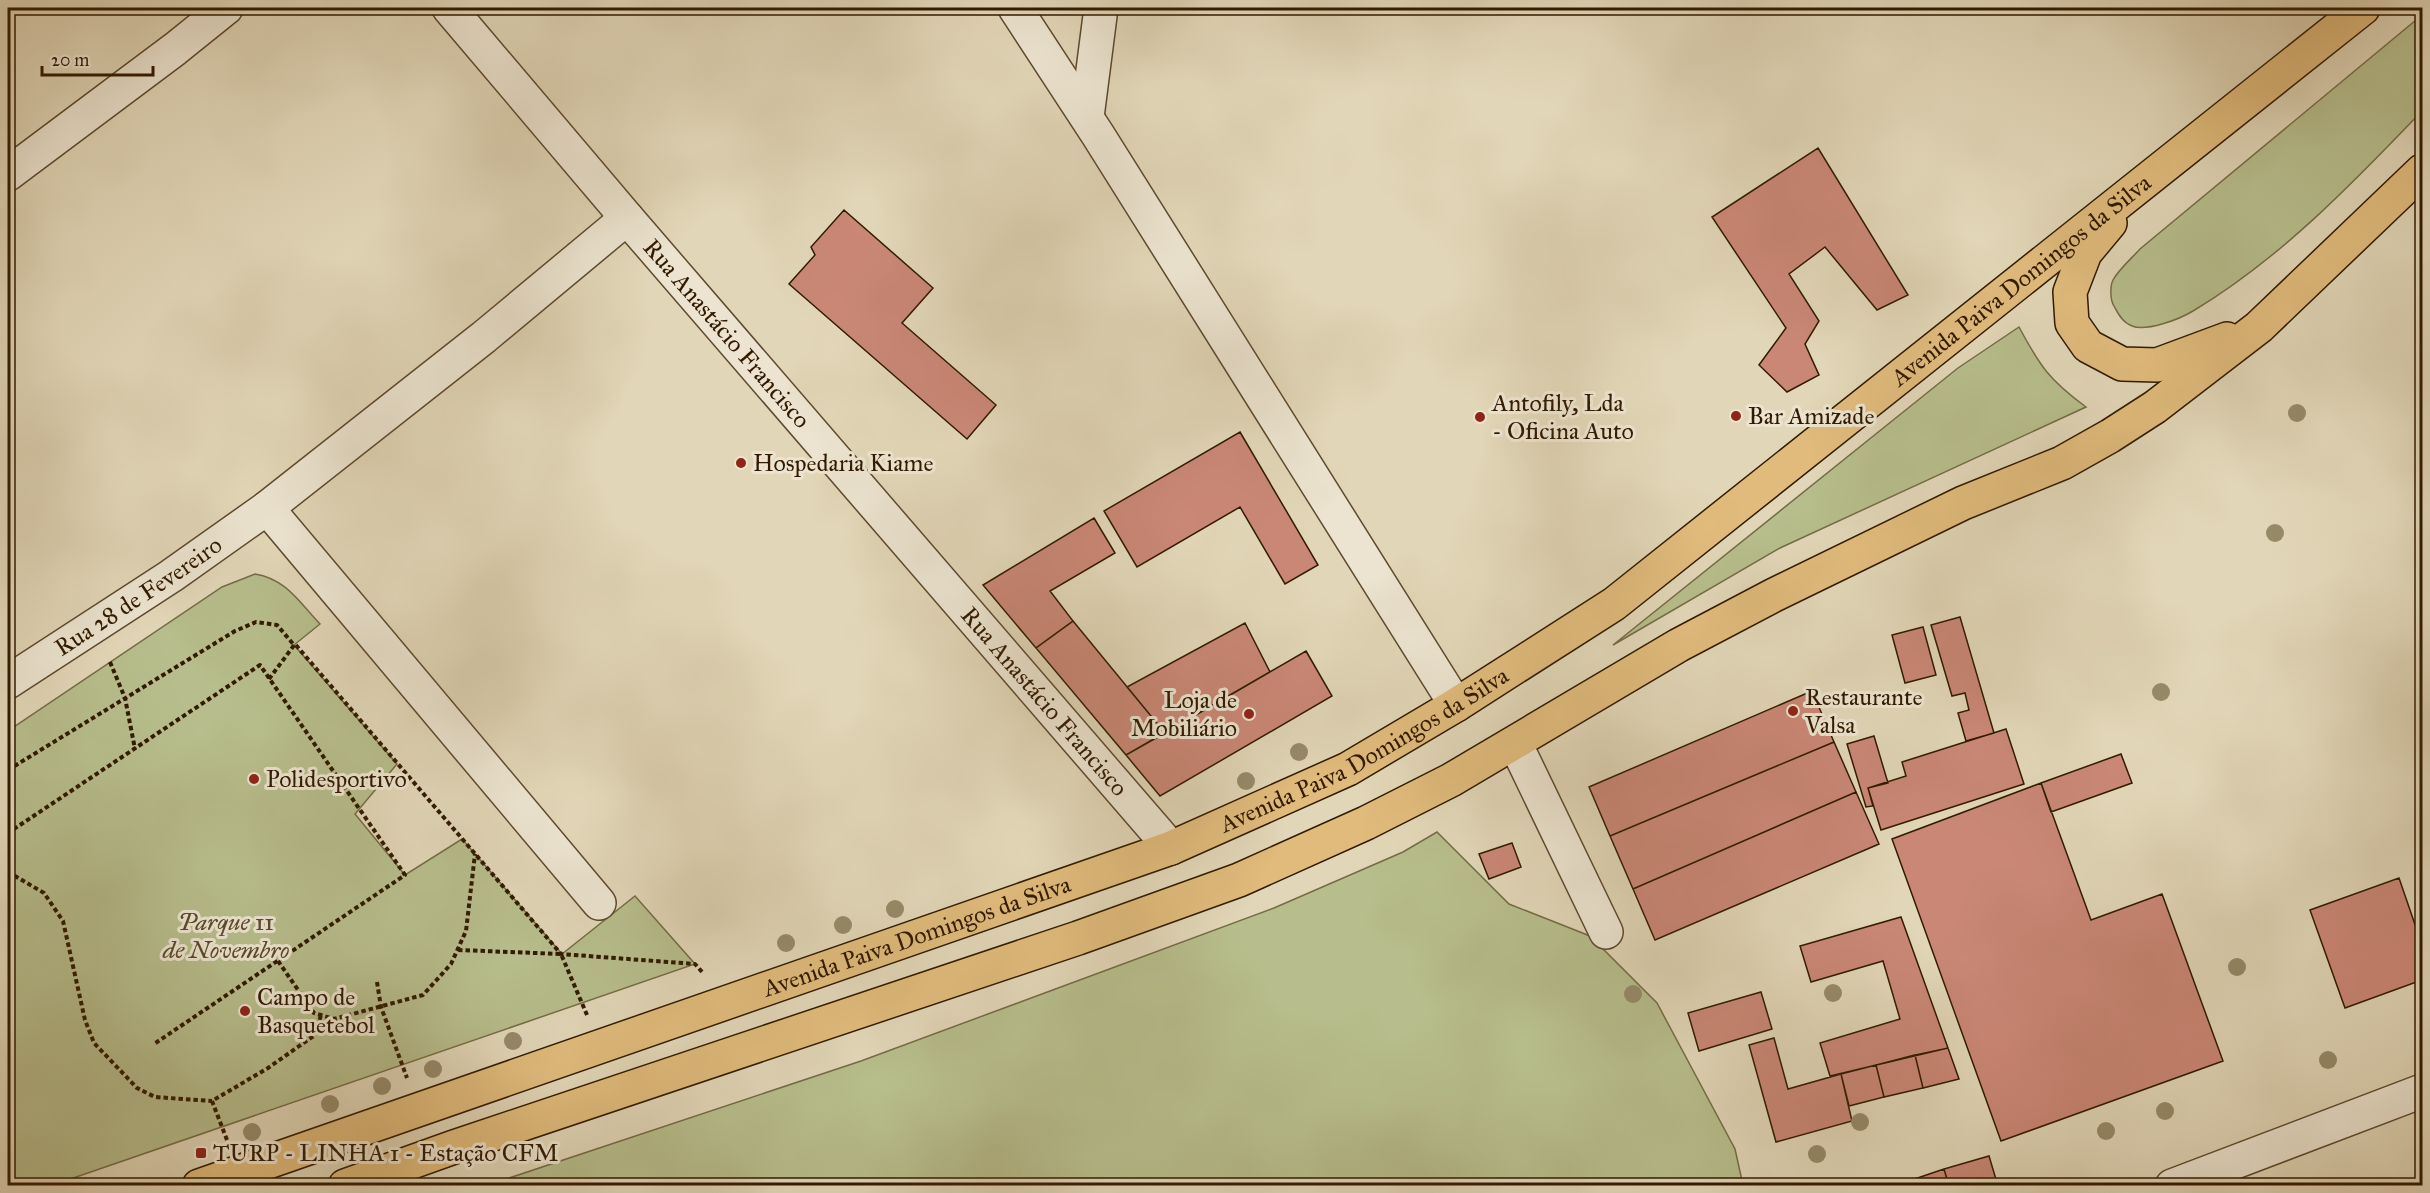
<svg xmlns="http://www.w3.org/2000/svg" width="2430" height="1193" font-family="'IM FELL Great Primer',serif">
<style>
.green{fill:#b7bd8c;stroke:#746c46;stroke-width:1.5}
.building{fill:#ca8776;stroke:#311a00;stroke-width:1.5}
.lines{fill:none;stroke-linecap:round;stroke-linejoin:round}
.minor-casing{stroke:#5d492e;stroke-width:36}
.major-casing{stroke:#311a00;stroke-width:36}
.path{stroke:#311a00;stroke-width:4;stroke-dasharray:4.5 3;stroke-linecap:butt}
.minor{stroke:#ece4d0;stroke-width:33}
.major{stroke:#e0bb7c;stroke-width:33}
.tree{fill:#968a69}
.poi-dot{fill:#8f2418;stroke:#ece4d0;stroke-width:2}
.labels{text-anchor:middle;dominant-baseline:central;stroke-width:6;stroke-linejoin:round;paint-order:stroke}
.street-label{font-size:24px;fill:#311a00;stroke:#ece4d0}
.poi-label{font-size:24px;fill:#311a00;stroke:#ece4d0;text-anchor:start}
.park-label{font-size:24px;font-style:italic;fill:#594b2a;stroke:#ece4d0}
</style>
<rect width="100%" height="100%" fill="#e1d6b7"/>
<filter id="stains"><feTurbulence type="fractalNoise" baseFrequency=".00333" numOctaves="4"/><feColorMatrix values="0 0 0 0 .2 0 0 0 0 .09 0 0 0 0 .02 0 0 0 .5 -.17"/></filter>
<radialGradient id="worn" r=".72"><stop offset=".6" stop-color="#630" stop-opacity="0"/><stop offset="1" stop-color="#630" stop-opacity=".3"/></radialGradient>
<path class="green" d="M2422,15v96c-70,73 -142,148 -229,200 -13,8 -47,21 -61,15 -9,-3 -14,-12 -18,-20 -4,-6 -4,-20 -1,-26 6,-11 19,-22 27,-31z
M2019,327c21,39 30,53 67,80l-306,141 -167,97 345,-277z
M255,574c31,5 44,28 65,50l-26,21 103,119 -42,50 50,61 57,-36 100,115 73,-58 60,68 -642,221h-45v-454l214,-144z
M1437,832l72,72 81,32 67,67 78,146 8,36 -1258,1 376,-125 413,-153 129,-56z"/>
<path class="building" d="M1818,148l90,147 -31,15 -52,-63 -36,27 30,47 -14,23 14,31 -32,17 -28,-27 27,-37 -74,-111z
M844,210l89,78 -31,35 94,82 -29,34 -178,-155 26,-29 -4,-8z
M1240,432l78,133 -33,19 -45,-77 -103,60 -33,-56z
M1094,518l21,35 -65,38 23,30 -37,27 -53,-63z
M1960,617l34,116 -28,8 -8,-28 11,-3 -4,-17 -13,3 -21,-71z
M1073,621l92,112 -39,22 -90,-107z
M1245,623l25,49 -105,61 -38,-46z
M1923,627l13,48 -31,8 -13,-48z
M1306,651l26,45 -172,100 -34,-41z
M1812,691l22,51 -224,94 -21,-49z
M2006,729l18,55 -143,46 -13,-42 38,-12 -4,-14z
M1874,736l14,47 -20,5 5,18 -7,1 -19,-63z
M1834,742l22,50 -223,97 -23,-53z
M2121,754l11,29 -81,29 -10,-29z
M2041,783l50,137 71,-26 61,167 -222,80 -109,-302z
M1856,792l23,52 -224,96 -22,-51z
M1512,843l9,24 -32,12 -10,-25z
M2399,878l23,67v35l-77,28 -35,-98z
M1901,917l47,131 -118,28 -10,-33 80,-24 -17,-58 -72,21 -11,-36z
M1761,992l11,37 -73,22 -11,-38z
M1774,1038l14,51 53,-15 11,47 -76,21 -27,-97z
M1948,1048l11,31 -36,9 -8,-33z
M1915,1055l8,33 -39,9 -8,-32z
M1876,1065l8,32 -35,9 -8,-32z
M1989,1156l9,30h-49l-5,-17z
M1944,1169l5,17h-55z"/>
<g class="lines">
<g class="minor-casing">
<g id="minor">
<path id="s1" d="M449,8l178,210 544,630"/>
<path d="M1015,8l83,127 358,570"/>
<path d="M1087,117l14,-109"/>
<path d="M8,174l167,-125 51,-41"/>
<path id="s2" d="M8,682l163,-106 96,-68"/>
<path d="M1515,743l91,189"/>
<path d="M599,903l-332,-395 217,-171 143,-119"/>
<path d="M2172,1186l250,-95"/>
</g>
</g>
<g class="major-casing">
<g id="major">
<path d="M2110,223l-25,30 -15,39 2,31 16,23 34,18 35,1 70,-26"/>
<path id="s3" d="M199,1186l972,-338 177,-79 108,-64 158,-101 749,-596"/>
<path d="M345,1186l109,-39 624,-209 161,-58 127,-57 85,-43 228,-135 95,-50 189,-92 99,-40 48,-27 45,-29 104,-80 163,-156"/>
</g>
</g>
<path class="path" d="M110,662l15,36 10,51
M269,679l26,-35 266,310 134,10 8,9
M8,770l227,-139 21,-9 21,3 17,20
M8,828l3,3 249,-166 145,210 -251,169
M8,872l36,21 19,28 22,99 9,23 43,45 18,9 57,4
M458,950l103,4 26,61
M278,961l36,52 20,6 89,-24 28,-31 15,-33 9,-77
M377,982l4,25 26,71
M227,1140l-15,-39 56,-33 47,-33 6,-20"/>
<use href="#minor" class="minor"/>
<use href="#major" class="major"/>
</g>
<g class="tree">
<circle cx="2297" cy="413" r="9"/>
<circle cx="2275" cy="533" r="9"/>
<circle cx="2161" cy="692" r="9"/>
<circle cx="1299" cy="752" r="9"/>
<circle cx="1246" cy="781" r="9"/>
<circle cx="895" cy="909" r="9"/>
<circle cx="843" cy="925" r="9"/>
<circle cx="786" cy="943" r="9"/>
<circle cx="2237" cy="967" r="9"/>
<circle cx="1833" cy="993" r="9"/>
<circle cx="1633" cy="994" r="9"/>
<circle cx="513" cy="1041" r="9"/>
<circle cx="2328" cy="1060" r="9"/>
<circle cx="433" cy="1069" r="9"/>
<circle cx="382" cy="1086" r="9"/>
<circle cx="330" cy="1104" r="9"/>
<circle cx="2165" cy="1111" r="9"/>
<circle cx="1860" cy="1122" r="9"/>
<circle cx="2106" cy="1131" r="9"/>
<circle cx="252" cy="1132" r="9"/>
<circle cx="1817" cy="1154" r="9"/>
</g>
<g class="poi-dot">
<circle cx="1736" cy="416" r="6"/>
<circle cx="1480" cy="417" r="6"/>
<circle cx="741" cy="463" r="6"/>
<circle cx="1793" cy="711" r="6"/>
<circle cx="1249" cy="714" r="6"/>
<circle cx="254" cy="779" r="6"/>
<circle cx="245" cy="1011" r="6"/>
<rect x="195" y="1147" width="12" height="12" rx="3"/>
</g>
<g class="labels">
<g class="street-label">
<text stroke="none"><textPath href="#s3" startOffset="2056">Avenida Paiva Domingos da Silva</textPath></text>
<text stroke="none"><textPath href="#s1" startOffset="428">Rua Anastácio Francisco</textPath></text>
<text stroke="none"><textPath href="#s2" startOffset="156">Rua 28 de Fevereiro</textPath></text>
<text stroke="none"><textPath href="#s1" startOffset="914">Rua Anastácio Francisco</textPath></text>
<text stroke="none"><textPath href="#s3" startOffset="1246">Avenida Paiva Domingos da Silva</textPath></text>
<text stroke="none"><textPath href="#s3" startOffset="760">Avenida Paiva Domingos da Silva</textPath></text>
</g>
<g class="poi-label">
<text x="1492" y="403">Antofily, Lda<tspan x="1492" dy="28">- Oficina Auto</tspan></text>
<text x="1748" y="416">Bar Amizade</text>
<text x="753" y="463">Hospedaria Kiame</text>
<text x="1805" y="697">Restaurante<tspan x="1805" dy="28">Valsa</tspan></text>
<text x="1237" y="700" text-anchor="end">Loja de<tspan x="1237" dy="28">Mobiliário</tspan></text>
<text x="266" y="779">Polidesportivo</text>
<text x="257" y="997">Campo de<tspan x="257" dy="28">Basquetebol</tspan></text>
<text x="213" y="1153">TURP - LINHA 1 - Estação CFM</text>
</g>
<g class="park-label">
<text x="226" y="922">Parque 11<tspan x="226" dy="28">de Novembro</tspan></text>
</g>
</g>
<rect width="2430" height="1193" fill="none" stroke="#e1d6b7" stroke-width="30"/>
<rect x="9" y="9" width="2412" height="1175" fill="none" stroke="#311a00" stroke-width="3"/>
<rect x="15" y="15" width="2400" height="1163" fill="none" stroke="#311a00" stroke-width="1.5"/>
<path d="M42 66v9h111v-9" fill="none" stroke="#311a00" stroke-width="3"/>
<text x="51" y="66" font-size="18" fill="#311a00" stroke="#ece4d0" stroke-width="4.5" paint-order="stroke">20 m</text>
<rect width="100%" height="100%" filter="url(#stains)"/>
<rect width="100%" height="100%" fill="url(#worn)"/>
</svg>
